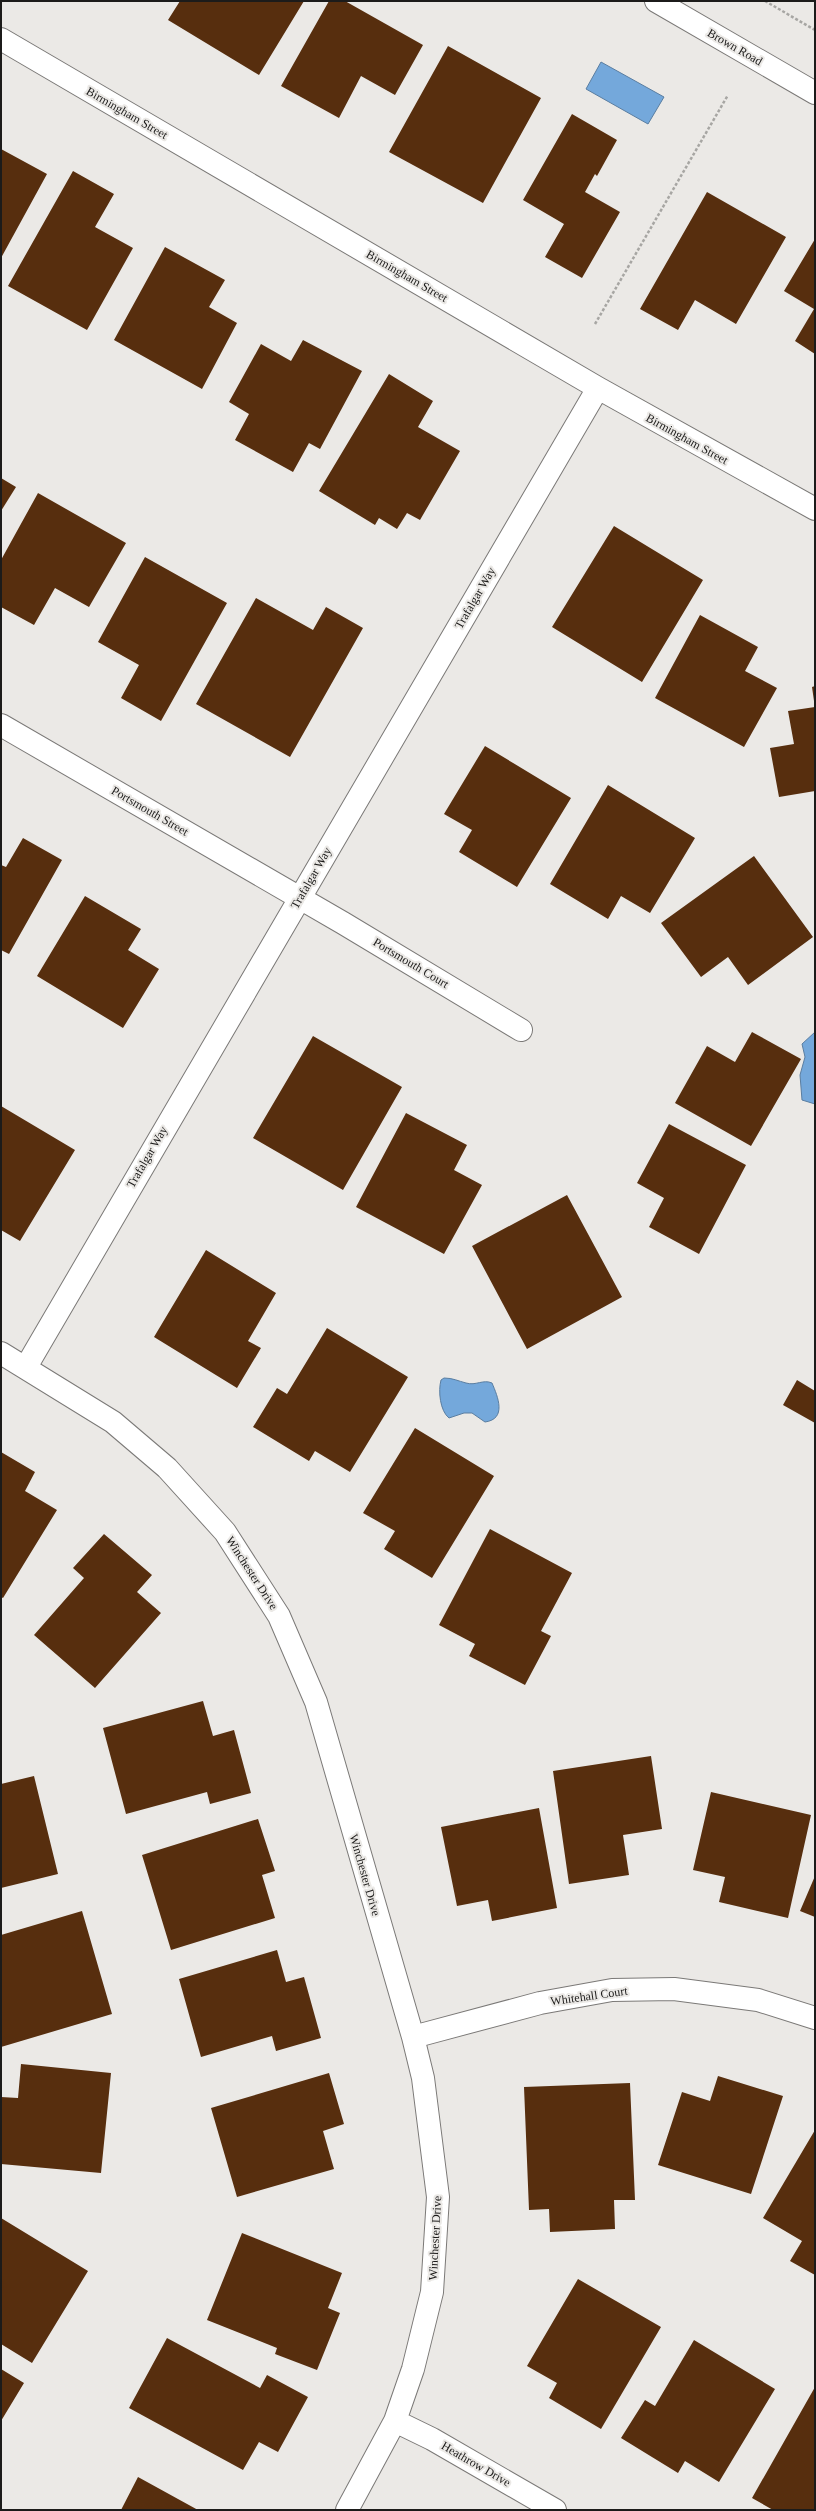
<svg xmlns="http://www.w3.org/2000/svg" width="816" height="2511" font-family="'Times New Roman',serif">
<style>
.water{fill:#74a8db;stroke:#5a7ea1}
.building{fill:#572e0e}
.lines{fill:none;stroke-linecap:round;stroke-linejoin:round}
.street-casing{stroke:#7b7977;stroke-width:24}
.secondary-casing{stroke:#7b7977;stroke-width:24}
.path{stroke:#a7a6a3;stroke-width:2.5;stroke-dasharray:3 2;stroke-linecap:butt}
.street{stroke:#fff;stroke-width:22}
.secondary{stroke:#fff;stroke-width:22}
.labels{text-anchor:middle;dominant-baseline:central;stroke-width:4;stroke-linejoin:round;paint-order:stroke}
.street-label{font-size:12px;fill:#1c1b1a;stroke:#ebe9e6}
</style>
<rect width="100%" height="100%" fill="#ebe9e6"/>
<path class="water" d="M601,62l63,35 -16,27 -62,-35z
M815,1032v72l-13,-4 -2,-25 5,-18 -3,-13z
M444,1378c9,0 14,3 22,5 10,3 17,-4 26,0 6,14 15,36 -7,39l-13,-9h-8l-15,5c-9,-7 -11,-27 -8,-38z"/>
<path class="building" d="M180,1h124l-45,74 -91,-55z
M329,1h16l78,44 -28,50 -34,-19 -22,42 -58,-32z
M448,46l93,52 -58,105 -94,-51z
M572,114l45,26 -20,36 -2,-2 -10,18 35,20 -38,66 -37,-21 19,-33 -41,-24z
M1,149l46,25 -46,84z
M73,171l41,23 -19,33 38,21 -46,82 -79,-44z
M707,192l79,45 -50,87 -41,-24 -17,30 -38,-21z
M815,239v115l-20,-13 19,-32 -30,-18z
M165,247l60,33 -16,27 28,16 -35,66 -88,-49z
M303,340l59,31 -42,78 -11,-6 -16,29 -58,-32 14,-26 -20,-12 32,-58 30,17z
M389,374l44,27 -15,26 42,24 -40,69 -13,-7 -10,16 -18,-11 -4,7 -56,-34z
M1,478l15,9 -15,24z
M38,493l88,50 -37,64 -34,-19 -21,37 -33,-18v-47z
M614,526l89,54 -61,102 -90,-55z
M145,557l82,46 -66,118 -40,-23 18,-33 -41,-23z
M256,598l57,32 13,-23 37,21 -73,129 -94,-53z
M700,615l58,32 -13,24 32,17 -33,59 -89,-49z
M815,686v15h-1l-2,-14z
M815,707v84l-36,6 -9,-49 24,-4 -6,-33z
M485,746l86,52 -54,89 -58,-35 13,-22 -28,-16z
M608,785l87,53 -45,75 -29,-17 -13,23 -58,-35z
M23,838l39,22 -53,94 -8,-4v-85l5,2z
M754,856l59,81 -65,48 -20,-28 -27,20 -40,-54z
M85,896l56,33 -13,21 31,19 -36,59 -86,-52z
M752,1032l49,27 -50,87 -76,-43 32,-57 28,16z
M313,1036l89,51 -59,103 -90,-52z
M1,1106l74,44 -55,91 -19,-11z
M406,1113l61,32 -13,25 28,15 -38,69 -88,-47z
M669,1124l77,41 -47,89 -50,-27 15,-29 -27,-15z
M567,1195l55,102 -95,52 -55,-103z
M206,1250l70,43 -28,48 13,7 -24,40 -83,-51z
M327,1328l81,49 -58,95 -35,-21 -6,10 -56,-34 24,-39 10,6z
M797,1380l18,11v32l-32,-18z
M415,1428l79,48 -62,102 -48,-29 11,-18 -32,-18z
M1,1452l34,20 -10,19 32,19 -54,88 -2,-1z
M490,1529l82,44 -31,58 10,5 -26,49 -56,-29 6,-12 -36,-19z
M104,1534l48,41 -15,17 24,21 -66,75 -61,-53 50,-57 -11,-10z
M203,1701l10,35 21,-6 17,63 -41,11 -3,-12 -81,22 -23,-86z
M651,1756l11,73 -39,6 6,40 -60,9 -16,-113z
M34,1776l24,98 -57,14v-104z
M711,1792l100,23 -23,103 -69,-16 6,-25 -32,-7z
M539,1808l18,100 -65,13 -4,-21 -31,6 -16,-79z
M258,1819l17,52 -13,4 13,43 -104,32 -29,-95z
M815,1876v41l-15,-6z
M82,1911l30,103 -111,33v-112z
M277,1950l9,32 18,-5 17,61 -45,13 -4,-15 -71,21 -22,-78z
M21,2064l90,9 -10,100 -100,-9v-67l17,1z
M329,2073l15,51 -21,7 11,38 -97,28 -26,-89z
M718,2076l65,20 -32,98 -93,-29 24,-73 28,9z
M630,2083l5,117h-21l1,29 -65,3 -1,-23 -20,1 -5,-123z
M815,2130v145l-25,-14 12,-20 -39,-23z
M1,2218l87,53 -56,92 -31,-19z
M242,2233l100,40 -14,35 12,5 -23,57 -42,-16 2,-6 -70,-28z
M578,2279l83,48 -60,102 -52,-31 8,-15 -30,-17z
M167,2338l93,50 7,-13 41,22 -30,55 -19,-10 -16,28 -114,-62z
M694,2340l81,49 -56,93 -34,-21 -7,12 -57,-35 24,-38 10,6z
M1,2369l23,14 -23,38z
M815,2387v123h-42l-21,-12z
M138,2477l60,33h-77z"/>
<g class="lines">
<g class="street-casing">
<path id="street" d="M1,39l597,349 217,121
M1,725l342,198 178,107
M1,1353l112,69 54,46 58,64 54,84 37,86 97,335 10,41 15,119 -6,95 -19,77 -18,52 -48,89
M26,1367l572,-979
M413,2037l127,-34 72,-13 62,-1 84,11 57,18
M395,2421l37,18 123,71"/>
</g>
<g class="secondary-casing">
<path id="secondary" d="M656,1l159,92"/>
</g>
<path class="path" d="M765,1l50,29
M595,324l133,-229"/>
<use href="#street" class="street"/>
<use href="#secondary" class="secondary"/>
</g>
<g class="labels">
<g class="street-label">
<text transform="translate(735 47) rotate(30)">Brown Road</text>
<text transform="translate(127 113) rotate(30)">Birmingham Street</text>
<text transform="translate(407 276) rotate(30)">Birmingham Street</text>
<text transform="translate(687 439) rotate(29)">Birmingham Street</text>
<text transform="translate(475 598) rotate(-60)">Trafalgar Way</text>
<text transform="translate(150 811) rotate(30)">Portsmouth Street</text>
<text transform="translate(311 878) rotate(-60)">Trafalgar Way</text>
<text transform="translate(411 963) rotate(31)">Portsmouth Court</text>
<text transform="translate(147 1157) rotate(-60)">Trafalgar Way</text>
<text transform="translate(252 1573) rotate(57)">Winchester Drive</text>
<text transform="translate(365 1875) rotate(74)">Winchester Drive</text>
<text transform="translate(589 1996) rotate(-8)">Whitehall Court</text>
<text transform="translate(435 2238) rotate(-87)">Winchester Drive</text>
<text transform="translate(476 2464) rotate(30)">Heathrow Drive</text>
</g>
</g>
<rect width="816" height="2511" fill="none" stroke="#1c1b1a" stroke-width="4"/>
</svg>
